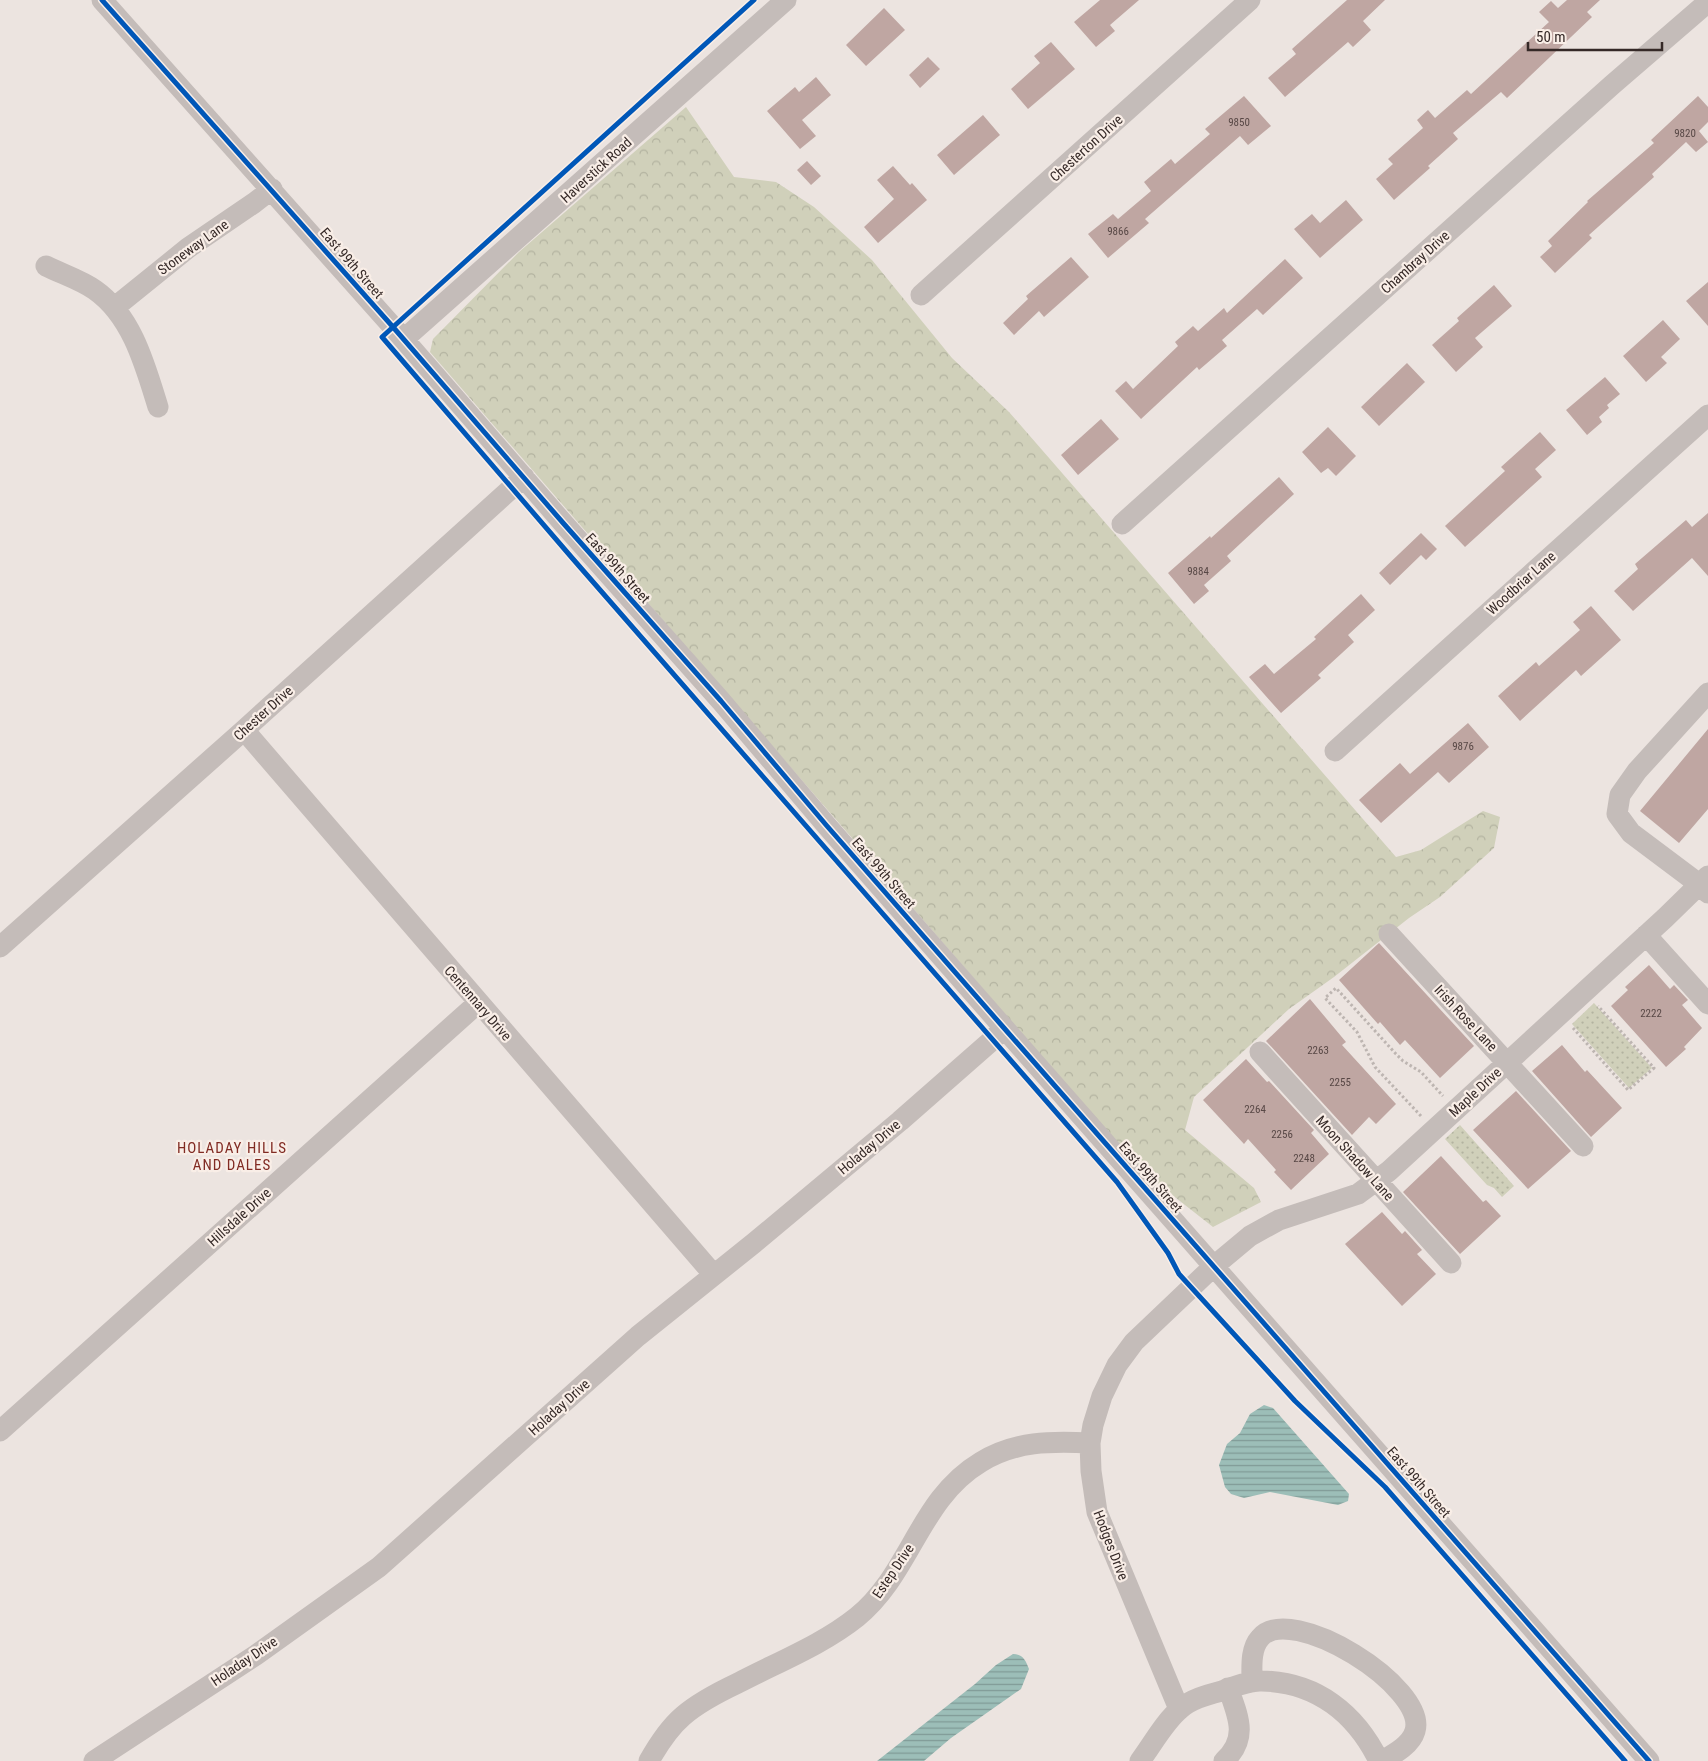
<svg xmlns="http://www.w3.org/2000/svg" width="1708" height="1761" font-family="'Roboto Condensed',sans-serif">
<style>
.grass{fill:url(#grass-dots)}
.forest{fill:url(#forest-crowns)}
.water{fill:url(#water-rules)}
.building{fill:#bfa6a2}
.lines{fill:none;stroke-linecap:round;stroke-linejoin:round}
.path{stroke:#bdb5b1;stroke-width:3;stroke-dasharray:2.5 2.5;stroke-linecap:butt}
.minor{stroke:#c4bcb9;stroke-width:21}
.cycleway-casing{stroke:#f9eee7;stroke-width:8}
.cycleway{stroke:#0057b8;stroke-width:5}
.labels{text-anchor:middle;dominant-baseline:central;stroke-width:4.5;stroke-linejoin:round;paint-order:stroke}
.number-label{font-size:11px;fill:#584846}
.street-label{font-size:14px;fill:#352927;stroke:#f9eee7}
.neighbourhood-label{font-size:15px;letter-spacing:1px;fill:#812b23;stroke:#f9eee7}
</style>
<defs>
<pattern id="grass-dots" width="8" height="8" patternUnits="userSpaceOnUse" patternTransform="scale(1.25)"><rect width="8" height="8" fill="#d0d0ba"/><path d="M2 2h.1M6 6h.1" fill="none" stroke="#b3b3a0" stroke-width="1.8" stroke-linecap="round"/></pattern>
<pattern id="forest-crowns" width="20" height="18" patternUnits="userSpaceOnUse" patternTransform="scale(1.25)"><rect width="20" height="18" fill="#d0d0ba"/><path d="M2 6a3 3 0 1 1 6 0M12 15a3 3 0 1 1 6 0" fill="none" stroke="#b3b3a0"/></pattern>
<pattern id="water-rules" width="6" height="5" patternUnits="userSpaceOnUse" patternTransform="scale(1.25)"><rect width="6" height="5" fill="#9cbeb8"/><path d="M0 2.5h6" fill="none" stroke="#809a96"/></pattern>
</defs>
<rect width="100%" height="100%" fill="#ece4e0"/>
<path class="grass" d="M1594,1003l58,65 -23,20 -57,-64z
M1460,1125l54,61 -12,11 -8,-9 -7,-3 -42,-46z"/>
<path class="forest" d="M686,107l48,70 42,5 38,25 58,53 80,98 57,54 387,445 25,-7 62,-39 17,6 -6,31 -54,49 -31,21 -75,59 -45,32 -95,88 -9,33 69,58 7,14 -48,25 -70,-55 -34,-38 -679,-782 3,-13 86,-87z"/>
<path class="water" d="M1264,1405l9,3 76,86 -1,7 -10,4 -68,-13 -26,6 -13,-4 -6,-7 -6,-22 8,-21 13,-11 10,-19z
M1013,1654c10,0 13,7 16,15l-8,20 -70,49 -27,23h-47l98,-77 21,-19z"/>
<path class="building" d="M1100,0h39l-29,25 5,6 -19,16 -22,-25z
M1347,0h38l-22,21 8,9 -18,17 -5,-5 -63,55 -17,-19 28,-24 -4,-5z
M1567,0h33l-13,12 5,5 -85,81 -6,-6 -48,41 5,6 -30,27 2,2 -36,32 -18,-21 17,-15 -5,-5 35,-31 -6,-8 11,-10 7,8 32,-28 4,4 78,-72 -10,-10 12,-11 7,7z
M884,8l21,22 -39,36 -20,-21z
M1051,42l24,27 -47,40 -17,-20 29,-26 -6,-7z
M928,57l12,12 -20,19 -11,-13z
M816,77l15,18 -29,25 14,16 -16,13 -33,-38 28,-24 4,5z
M1244,96l27,30 -23,19 -8,-9 -95,83 4,4 -41,35 -20,-24 25,-20 5,5 33,-28 -7,-9 27,-23 4,5 35,-30 -5,-5z
M1698,96l10,11v15l-9,9 9,11 -12,10 -10,-10 -34,32 2,3 -65,58 3,3 -37,35 -15,-16 12,-11 -4,-5 40,-39 -1,-1 67,-58 -3,-3z
M983,115l17,20 -46,40 -17,-20z
M807,161l14,15 -10,9 -14,-15z
M893,166l17,19 2,-2 15,17 -49,43 -14,-16 30,-28 -17,-19z
M1346,200l17,20 -43,38 -26,-29 18,-15 8,9z
M1071,257l18,20 -45,40 -5,-6 -25,24 -11,-12 25,-24 -2,-3z
M1285,259l18,19 -40,37 -6,-6 -35,31 5,6 -28,24 -2,-3 -56,52 -26,-28 11,-10 7,8 45,-43 -3,-4 18,-16 5,5 26,-23 3,5z
M1708,282v44l-22,-25z
M1494,285l18,21 -37,32 8,9 -27,25 -24,-27 27,-24 -2,-3z
M1663,320l17,19 -19,18 6,6 -21,19 -23,-26z
M1407,363l18,19 -46,44 -18,-19z
M1605,377l15,17 -13,11 2,3 -10,9 3,5 -15,13 -21,-25z
M1101,419l18,20 -41,36 -17,-20z
M1328,427l28,29 -20,20 -8,-8 -7,5 -19,-21z
M1540,432l16,18 -21,19 7,8 -77,70 -20,-21 60,-55 -4,-4z
M1279,477l15,17 -67,62 4,5 -27,24 5,6 -15,13 -26,-31 42,-37 1,2z
M1708,513v63l-16,-18 -59,53 -19,-20 24,-22 -3,-5 51,-44 6,7z
M1421,533l16,16 -11,11 -5,-5 -31,30 -11,-12z
M1361,594l14,16 -27,25 6,7 -36,33 3,3 -40,35 -32,-36 16,-13 9,10 42,-35 -2,-2z
M1591,606l30,34 -40,36 -5,-6 -56,51 -22,-25 38,-34 3,4 41,-36 -7,-8z
M1468,723l21,24 -40,36 -11,-11 -57,51 -22,-23 41,-37 10,11z
M1708,729v80l-29,34 -39,-32z
M1379,943l95,103 -34,32 -35,-38 -5,5 -20,-23 -2,2 -39,-44z
M1649,965l21,24 4,-4 14,15 -6,5 20,23 -18,19 2,2 -20,18 -55,-61 17,-16 -3,-3z
M1310,999l36,43 -4,3 54,59 -20,20 -7,-7 -17,18 -86,-94z
M1562,1045l23,27 2,-2 35,38 -31,29 -59,-66z
M1246,1059l21,23 2,-1 45,49 -3,3 18,21 -38,36 -17,-18 2,-2 -28,-31 -4,5 -41,-44z
M1516,1091l55,60 -43,38 -55,-59z
M1441,1156l42,46 3,-2 15,16 -41,38 -57,-62z
M1382,1212l20,22 3,-3 17,19 -5,4 19,20 -34,32 -57,-62z"/>
<g class="lines">
<path class="path" d="M1573,1028l55,62 26,-22 -56,-62
M1421,1116l-46,-49 -18,-35 -32,-34 11,-10 60,66 7,7 18,11 22,24"/>
<path class="minor" d="M102,0l291,327 171,197 157,177 106,125 177,202 645,733
M46,266c16,8 35,14 49,24 37,26 50,75 63,117
M921,295l329,-295
M115,307l73,-59 66,-45 18,-14
M404,339l382,-339
M1122,524l490,-439 96,-83
M244,730l470,545
M1335,751l373,-336
M1708,893l-9,-9 -68,-51 -14,-19 3,-19 17,-24 71,-78
M1389,934l194,212
M1646,935l62,69
M0,947l244,-217 280,-253
M1260,1052l191,211
M0,1431l478,-428
M1252,1682c0,-14 -2,-33 8,-44 30,-37 168,49 155,93 -4,14 -21,23 -33,30
M1179,1709l-82,-197 -6,-41 -1,-28 3,-18 9,-29 15,-31 17,-23 80,-76 36,-30 29,-16 79,-26 31,-23 276,-253 43,-42
M94,1761l162,-106 123,-88 259,-231 116,-93 146,-122 90,-79 14,-14
M649,1761c9,-16 20,-33 34,-45 16,-14 36,-24 55,-33 40,-21 84,-38 119,-66 54,-44 62,-118 124,-155 34,-21 70,-21 109,-19
M1140,1761c12,-16 25,-40 40,-52 11,-10 27,-14 42,-18 12,-4 27,-11 40,-10 55,1 94,33 117,80
M1224,1761c25,-23 14,-45 4,-73"/>
<g class="cycleway-casing">
<path id="cycleway" d="M102,0l291,327 171,197 157,177 106,125 177,202 645,733
M754,0l-372,337 191,222 544,623 51,71 11,21 116,127 90,86 240,274"/>
</g>
<use href="#cycleway" class="cycleway"/>
</g>
<g class="labels">
<g class="number-label">
<text x="1239" y="122">9850</text>
<text x="1685" y="133">9820</text>
<text x="1118" y="231">9866</text>
<text x="1198" y="571">9884</text>
<text x="1463" y="746">9876</text>
<text x="1651" y="1013">2222</text>
<text x="1318" y="1050">2263</text>
<text x="1340" y="1082">2255</text>
<text x="1255" y="1109">2264</text>
<text x="1282" y="1134">2256</text>
<text x="1304" y="1158">2248</text>
</g>
<g class="street-label">
<text transform="translate(1086 148) rotate(-42)">Chesterton Drive</text>
<text transform="translate(596 170) rotate(-42)">Haverstick Road</text>
<text transform="translate(193 247) rotate(-36)">Stoneway Lane</text>
<text transform="translate(1415 262) rotate(-42)">Chambray Drive</text>
<text transform="translate(352 263) rotate(49)">East 99th Street</text>
<text transform="translate(618 568) rotate(48)">East 99th Street</text>
<text transform="translate(1521 583) rotate(-42)">Woodbriar Lane</text>
<text transform="translate(263 713) rotate(-42)">Chester Drive</text>
<text transform="translate(884 873) rotate(49)">East 99th Street</text>
<text transform="translate(478 1003) rotate(49)">Centennary Drive</text>
<text transform="translate(1466 1018) rotate(47)">Irish Rose Lane</text>
<text transform="translate(1475 1092) rotate(-43)">Maple Drive</text>
<text transform="translate(869 1147) rotate(-40)">Holaday Drive</text>
<text transform="translate(1355 1158) rotate(48)">Moon Shadow Lane</text>
<text transform="translate(1151 1177) rotate(49)">East 99th Street</text>
<text transform="translate(239 1217) rotate(-42)">Hillsdale Drive</text>
<text transform="translate(559 1407) rotate(-42)">Holaday Drive</text>
<text transform="translate(1419 1482) rotate(49)">East 99th Street</text>
<text transform="translate(1111 1545) rotate(69)">Hodges Drive</text>
<text transform="translate(893 1571) rotate(-56)">Estep Drive</text>
<text transform="translate(244 1661) rotate(-34)">Holaday Drive</text>
</g>
<g class="neighbourhood-label">
<text x="232" y="1148">HOLADAY HILLS<tspan x="232" dy="17">AND DALES</tspan></text>
</g>
</g>
<path d="M1528 42v8h134v-8" fill="none" stroke="#352927" stroke-width="2.5"/>
<text x="1536" y="42" font-size="15" fill="#352927" stroke="#f9eee7" stroke-width="4" paint-order="stroke">50 m</text>
</svg>
